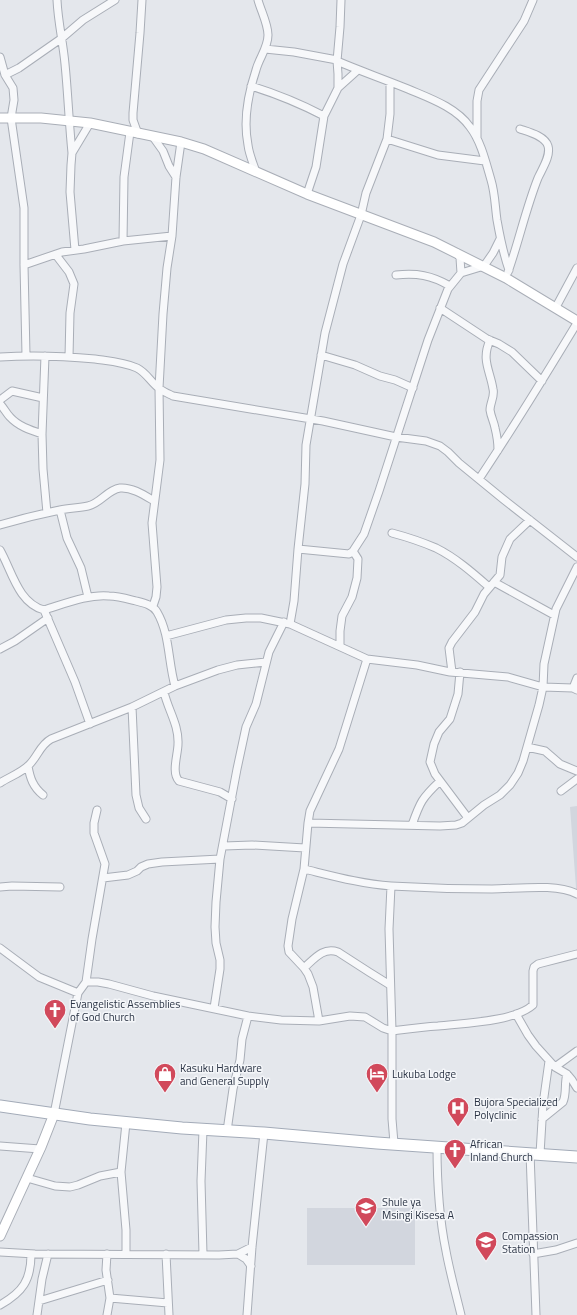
<svg xmlns="http://www.w3.org/2000/svg" width="577" height="1315" font-family="'Titillium Web',sans-serif">
<style>
.built{fill:#d2d6de}
.lines{fill:none;stroke-linecap:round;stroke-linejoin:round}
.street-casing{stroke:#a9aeb7;stroke-width:9}
.secondary-casing{stroke:#a9aeb7;stroke-width:11}
.primary-casing{stroke:#a3abb8;stroke-width:13}
.street{stroke:#f7f8fa;stroke-width:7}
.secondary{stroke:#fff;stroke-width:9}
.primary{stroke:#fff;stroke-width:11}
.labels{text-anchor:middle;dominant-baseline:central;stroke-width:3;stroke-linejoin:round;paint-order:stroke}
.poi-label{font-size:11px;fill:#2b3445;stroke:#f4f6f9;text-anchor:start}
</style>
<rect width="100%" height="100%" fill="#e4e7ec"/>
<path class="built" d="M577,806v95l-7,-94z
M307,1208h108v57h-108z"/>
<g class="lines">
<g class="street-casing">
<path id="street" d="M57,0c1,22 6,42 8,64 3,30 4,59 7,89
M265,49l29,3 43,8
M0,57l5,18 8,13 1,12 -3,18 13,90v57l2,90
M337,61c23,10 47,18 71,28 21,9 48,18 62,38 11,14 16,36 21,53 4,13 4,26 6,40 3,17 6,33 12,50
M5,75l14,-7 43,-30 21,-18 32,-20
M251,86c26,8 50,18 73,30
M338,88l20,-18
M138,134l-5,-14v-7l7,-80 2,-33
M153,137l10,14 6,15 7,11
M477,138v-37l2,-11 45,-69 9,-21
M387,139l51,16 47,6
M256,172c-3,-9 -7,-18 -8,-27 -5,-25 0,-51 8,-75 3,-12 12,-22 12,-35 0,-11 -7,-24 -10,-35
M307,194l9,-27 8,-51 14,-28v-14l-1,-13 3,-34 1,-27
M123,241l1,-64 6,-45
M75,250l-5,-58 1,-27 1,-12 18,-30
M457,253l3,5 1,15
M56,255l13,17 5,12 -4,29 -1,44
M24,265l38,-13 22,-3 39,-8 49,-5
M508,272c11,-31 18,-64 30,-94 4,-9 13,-22 10,-32 -3,-10 -19,-14 -28,-17
M396,275c21,-2 35,0 54,11
M556,307l21,-39
M440,308l47,31 12,5 13,8 30,29
M490,340c-9,20 0,30 3,49 2,7 -3,14 -3,21 1,7 4,12 5,18 2,8 3,15 3,22
M321,355l34,10 25,11 15,4 18,8
M45,356l-3,78 1,35 4,44
M0,357c32,-2 63,-1 95,2 14,2 29,3 42,9 10,5 14,15 23,21 4,3 9,5 13,7l150,25 73,16 30,4 14,5 8,6 11,11 44,36 74,58
M0,400l12,-9 31,7
M0,404c4,4 6,9 10,13 8,9 20,13 32,17
M479,479c34,-51 66,-103 98,-156
M60,510l7,28 14,30 7,29
M0,525c20,-6 40,-11 60,-15 9,-2 19,-2 28,-4 13,-3 19,-16 32,-18 12,-1 24,7 34,13
M392,533c15,4 30,9 44,15 20,10 37,25 53,39
M298,549l51,5 4,-3 11,-17 15,-43 49,-151 20,-51 13,-16 23,-7 9,-13 7,-14
M0,550c12,21 18,53 44,60 20,-6 44,-16 65,-14 9,0 19,3 27,5 8,2 17,4 21,11 13,22 11,50 18,74
M494,582l60,33
M153,606l3,-9 1,-10 -5,-64 8,-63 -1,-72 4,-74 4,-46 5,-32 4,-59 5,-35
M44,610l31,72 15,42
M290,624l4,-23 4,-52 7,-65 1,-39 19,-112 18,-69 18,-49 5,-22 21,-54 3,-25v-32
M166,636l60,-16 20,-2h15l29,6 77,35 50,6 33,7 58,5 35,10 30,1 4,2
M340,646v-15l2,-15 10,-19 5,-19 1,-19 -5,-8
M0,649l15,-8 33,-23
M452,672l-3,-24 3,-6 23,-30 9,-18 16,-19 2,-18 8,-18 20,-19
M460,672l-2,22 -8,25 -11,13 -5,12 -4,18 5,12 33,44
M573,688l4,-10
M164,692c4,18 15,33 14,52 0,10 -7,29 1,37l41,11 12,7
M132,707l4,88 3,13 7,11
M527,747l18,4 15,13 17,7
M28,766c2,12 5,21 15,29
M0,783c9,-6 21,-10 29,-18 9,-9 11,-20 22,-26l81,-32 43,-21 43,-16 19,-5 29,-3
M561,791l16,-12
M308,823l132,3 16,-1 6,-2 22,-18 16,-10 10,-10 8,-12 5,-12 16,-56 4,-18 1,-23 12,-55 21,-42
M412,825c8,-23 10,-27 28,-44
M224,846l28,-1 53,3
M304,869c29,7 58,15 87,17 34,2 68,3 101,3 24,0 65,-6 85,5
M103,878l25,-3 9,-4 4,-4 7,-3 14,-2 58,-3
M391,886l-2,43 3,102v88l2,24
M0,887l12,-1 48,1
M0,948l39,29 39,16
M304,968c11,-10 19,-21 34,-16l31,20 21,13
M86,982l6,-43 13,-75 -11,-31v-10l3,-13
M214,1008l6,-39v-9l-4,-17 -1,-16 1,-25 4,-43 17,-90 9,-42 10,-23 13,-52 15,-30
M516,1014l12,21 8,11 19,21 12,7 5,6 5,8
M319,1021l-6,-34 -5,-13 -4,-6 -15,-16 -1,-6 4,-27 12,-50 4,-46 2,-12 29,-62 28,-90
M555,1067l22,-16
M54,1114l24,-121 8,-11h12l11,2 44,12 95,20 33,4 38,1 31,-5 15,1 18,11 9,3c16,-2 31,-4 46,-5 25,-3 76,-4 95,-21v-34l1,-4 4,-3 39,-10
M542,1119l21,-17c4,-9 1,-19 4,-28
M203,1130l-2,51 2,73
M227,1131l6,-42 7,-29 2,-21 6,-23
M0,1146l40,3
M437,1146c0,36 2,71 9,105 4,22 10,43 15,64
M530,1153l6,162
M540,1154l3,-50 6,-43
M27,1178l28,8 15,1 8,-2 22,-9 21,-4
M0,1252l35,2 184,1 19,-1 14,-7
M107,1254l-1,16 4,28 -3,17
M126,1254v-24l-5,-58 5,-49
M166,1254l3,61
M238,1254l8,5 5,7
M533,1254l23,-4 21,-7
M110,1298l58,5
M39,1301l69,-21
M0,1305c23,-13 31,-25 31,-51
M37,1315l5,-36 6,-25
M247,1315l5,-68 12,-114"/>
</g>
<g class="secondary-casing">
<path id="secondary" d="M0,118h41l49,5 91,19 23,7 103,45 127,48 72,36 71,43
M0,1236l41,-89 13,-33"/>
</g>
<g class="primary-casing">
<path id="primary" d="M0,1106l90,13 92,9 82,5 113,10 200,14"/>
</g>
<use href="#street" class="street"/>
<use href="#secondary" class="secondary"/>
<use href="#primary" class="primary"/>
</g>
<defs>
<g id="church-pin" transform="scale(1.15)"><path d="M0 17L-7.5 6A9.5 9.5 0 1 1 7.5 6Z" fill="#d1495b" stroke="#f4f6f9"/><path d="M-1.2-6h2.4v3.5h3.3v2.4h-3.3V6h-2.4V-.1h-3.3v-2.4h3.3Z" fill="#fff"/></g>
<g id="shop-pin" transform="scale(1.15)"><path d="M0 17L-7.5 6A9.5 9.5 0 1 1 7.5 6Z" fill="#d1495b" stroke="#f4f6f9"/><path d="M-5-2.5h2.3a2.7 3.5 0 0 1 5.4 0H5L5.5 6h-11ZM-1.5-2.5h3a1.5 2.3 0 0 0-3 0Z" fill="#fff"/></g>
<g id="hotel-pin" transform="scale(1.15)"><path d="M0 17L-7.5 6A9.5 9.5 0 1 1 7.5 6Z" fill="#d1495b" stroke="#f4f6f9"/><path d="M-6-4.5h1.5V1H6V5H4.5V3h-9V5H-6ZM-4 0a1.8 1.8 0 1 1 3.6 0ZM.5 0V-2.5h3Q6-2.5 6 0Z" fill="#fff"/></g>
<g id="hospital-pin" transform="scale(1.15)"><path d="M0 17L-7.5 6A9.5 9.5 0 1 1 7.5 6Z" fill="#d1495b" stroke="#f4f6f9"/><path d="M-5-5h3v3.5h4V-5h3V5h-3V1.5h-4V5h-3Z" fill="#fff"/></g>
<g id="school-pin" transform="scale(1.15)"><path d="M0 17L-7.5 6A9.5 9.5 0 1 1 7.5 6Z" fill="#d1495b" stroke="#f4f6f9"/><path d="M0-5L7-2L0 1L-7-2ZM-4 1L0 2.5L4 1V4Q0 6-4 4Z" fill="#fff"/></g>
</defs>
<g fill-rule="evenodd">
<use href="#church-pin" x="55" y="1010"/>
<use href="#shop-pin" x="165" y="1074"/>
<use href="#hotel-pin" x="377" y="1074"/>
<use href="#hospital-pin" x="458" y="1108"/>
<use href="#church-pin" x="455" y="1150"/>
<use href="#school-pin" x="366" y="1208"/>
<use href="#school-pin" x="486" y="1242"/>
</g>
<g class="labels">
<g class="poi-label">
<text x="70" y="1004">Evangelistic Assemblies<tspan x="70" dy="13">of God Church</tspan></text>
<text x="180" y="1068">Kasuku Hardware<tspan x="180" dy="13">and General Supply</tspan></text>
<text x="392" y="1074">Lukuba Lodge</text>
<text x="474" y="1102">Bujora Specialized<tspan x="474" dy="13">Polyclinic</tspan></text>
<text x="470" y="1144">African<tspan x="470" dy="13">Inland Church</tspan></text>
<text x="382" y="1202">Shule ya<tspan x="382" dy="13">Msingi Kisesa A</tspan></text>
<text x="502" y="1236">Compassion<tspan x="502" dy="13">Station</tspan></text>
</g>
</g>
</svg>
